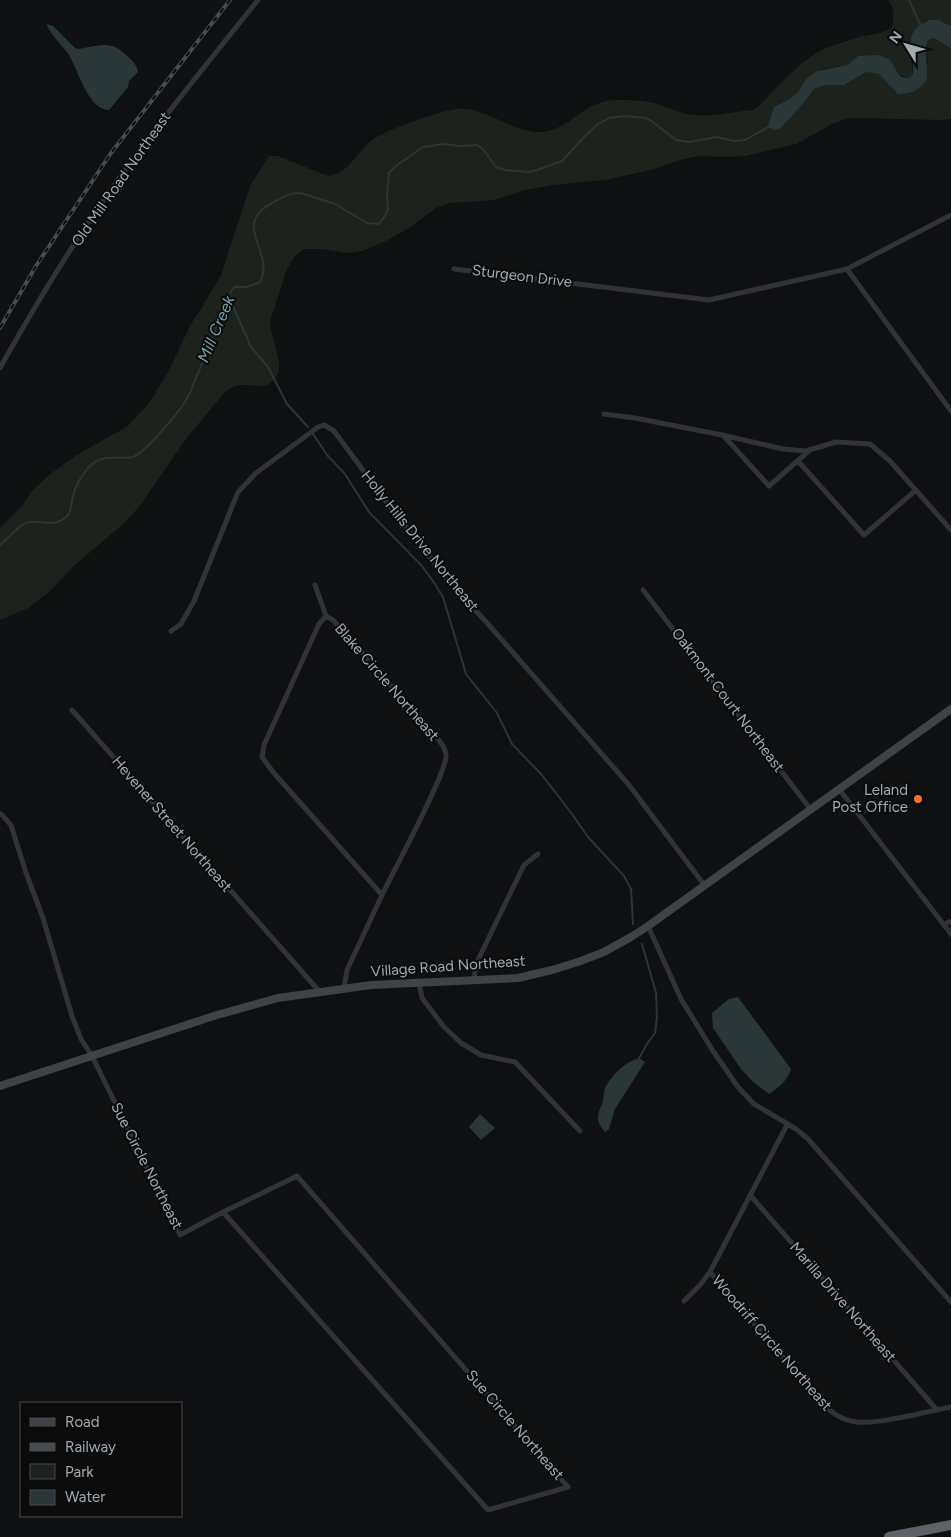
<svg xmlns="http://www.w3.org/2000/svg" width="951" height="1537" font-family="Figtree,sans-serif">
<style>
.green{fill:#1d231c}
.water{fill:#293739}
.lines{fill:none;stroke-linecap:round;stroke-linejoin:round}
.stream{stroke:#293739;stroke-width:2}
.street{stroke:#313336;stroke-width:5}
.secondary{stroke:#3f4246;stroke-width:8}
.highway{stroke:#5c6267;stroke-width:10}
.rail-casing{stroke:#484b4f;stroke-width:4}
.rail{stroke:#0b0b0c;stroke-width:2;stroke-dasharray:5.5;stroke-linecap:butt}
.poi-dot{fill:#f27426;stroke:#0b0b0c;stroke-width:2}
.labels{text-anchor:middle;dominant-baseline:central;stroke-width:4;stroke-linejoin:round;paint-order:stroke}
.street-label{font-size:15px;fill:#a0abb2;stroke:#0b0b0c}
.poi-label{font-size:15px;fill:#a0abb2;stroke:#0b0b0c;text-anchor:end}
.water-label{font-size:16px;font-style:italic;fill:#76a4ae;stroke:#0b0b0c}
</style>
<rect width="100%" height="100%" fill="#0f1011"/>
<path class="green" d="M888,0h63v26c-11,-8 -19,-6 -31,-1l-10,24 3,25 -4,4c-11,-2 -14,-9 -19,-18l-32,-4 -11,9 -25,4 -16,10 -8,13 -8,7 -16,8 6,22 22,-24 12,-16 11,-4h19l15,-10 7,-3h7l6,2 7,6 9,12 33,-29 -2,-17 2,-6 4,-2 9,4 10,7v70l-8,1 -93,-2 -16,5 -38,21 -51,12 -22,1 -21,-1 -9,1 -13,3 -26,9 -48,11 -54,5 -30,6 -28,9 -44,3 -14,5 -27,20 -21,12 -26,11 -14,2 -26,-4h-18l-9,7 -8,13 -17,52c1,17 10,33 9,49 -1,5 -2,7 -5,10 -10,10 -20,4 -33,5 -6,0 -12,4 -17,8l-38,46 -47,68 -17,18 -46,39 -28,29 -20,15 -28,12v-92l22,-22 10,-15 16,-15 27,-20 53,-30 21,-23 18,-29 24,-50 8,-12 22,-37 30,-91 18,-28h9l50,20c24,-5 25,-20 43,-35 13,-11 67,-29 85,-32 25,-4 56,23 83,23 30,0 42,-30 75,-32 11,0 24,0 34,2 15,2 29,11 44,13 20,2 40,-3 60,-5l6,-3c21,-21 43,-49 71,-60 11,-4 23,-8 34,-11 10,-2 20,-2 29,-9 2,-10 3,-18 -4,-27z"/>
<path class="water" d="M930,20h9l12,6v23l-10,-7 -8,-4 -5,2 -2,6 1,33c-6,11 -17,15 -29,15l-19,-20 -13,-2 -22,13h-19l-11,4 -12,16 -22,24 -7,1 -5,-4 6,-19 16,-8 8,-7 8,-13 11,-8 30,-6 11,-9 21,-1 11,5 8,13 4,4 7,1 4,-4c3,-23 -15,-41 17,-54z
M47,24l6,2 22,22 3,1c21,-3 33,-10 49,7 5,4 10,9 11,16l-9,9 -1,6 -19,23c-22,0 -31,-43 -42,-58 -5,-6 -20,-22 -20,-28z
M738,997l53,72c-3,11 -13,19 -22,25l-16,-12 -12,-13 -28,-41 -1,-15 17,-14z
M639,1058l6,4 -30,47 -6,20 -4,3c-10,-12 -8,-16 -3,-28 2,-5 1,-11 3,-16 6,-13 20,-26 34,-30z
M480,1114l15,14 -14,12 -12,-13z"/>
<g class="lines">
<path class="stream" d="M909,0l12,26
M228,295l23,52 17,20 19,37 21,23
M313,434l14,21 18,19 24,38 52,53 12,16 10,16 23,77 31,39 15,31 30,31 30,39 16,23 36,39 7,13 2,35
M0,545c6,-5 21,-21 26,-22 13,-5 27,6 40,-6 6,-5 5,-14 7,-21 3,-12 12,-27 22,-34 12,-8 25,-2 38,-5 12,-4 44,-43 52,-55 6,-9 9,-21 14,-31 5,-14 12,-28 17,-43 5,-15 8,-27 18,-41h13l13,-5c16,-29 -30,-57 12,-79 9,-5 18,-11 29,-10l34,11 32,19 12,1 6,-8 3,-7 -1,-14 2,-22 7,-7 27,-19 21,-3 16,2 17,-1 6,4 13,18 9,3 23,2 9,-2 25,-9 23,-25 12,-11 12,-7 16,-2 20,2 5,2 26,20 13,2 28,-5 17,4 11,-1 25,-14
M638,1060l9,-16 8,-11 2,-16 -1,-24 -14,-49"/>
<path class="street" d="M454,269l255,31 138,-31 104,-54
M847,269l104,142
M0,368c34,-61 71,-122 112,-180 46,-64 96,-126 146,-188
M604,414l31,4 87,17 61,14 23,2 30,-9 34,2 20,17 61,69
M723,435l46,51 41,-36
M798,461l66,74 52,-45
M315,585l11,31
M643,590l168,220
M326,616l7,4 96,109c7,8 16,16 17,26 2,16 -54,119 -64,140l-109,-123 -11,-15 2,-12 55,-121z
M171,631l10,-7 13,-23 44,-109 18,-19 62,-46 6,-2 10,6 57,77 59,75 38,41 141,161 76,101
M72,710l247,281
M839,789l112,145
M1,814l10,11 14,45 18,48 29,98 9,23 11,17 88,179 43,-23
M944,925l7,-4
M648,926l33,73 32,52 25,36 16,17 42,25 12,10 143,163
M474,979l2,-15 48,-99 14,-11
M419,982l3,16 22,29 17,16 20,12 34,7 65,69
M344,988l3,-18 35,-75
M297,1176l271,311 -80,23 -265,-298z
M750,1195l187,215
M710,1272l106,124c10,11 20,22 35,25 21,6 76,-10 100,-14
M684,1301l16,-16 10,-13 77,-147"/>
<path class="secondary" d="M0,1086l217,-71 61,-17 93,-13 147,-7 34,-8 26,-8 26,-10 27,-15 17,-11 303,-217"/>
<path class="highway" d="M889,1537l62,-12"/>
<g class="rail-casing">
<path id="rail" d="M0,328l36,-62 75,-113 119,-153"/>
</g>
<use href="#rail" class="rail"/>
</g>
<circle class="poi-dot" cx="918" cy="799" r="5"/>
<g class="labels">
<g class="street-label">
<text transform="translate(121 179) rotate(-55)">Old Mill Road Northeast</text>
<text transform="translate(522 276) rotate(7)">Sturgeon Drive</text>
<text transform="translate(420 541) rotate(51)">Holly Hills Drive Northeast</text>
<text transform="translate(387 682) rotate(49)">Blake Circle Northeast</text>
<text transform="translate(728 700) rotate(53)">Oakmont Court Northeast</text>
<text transform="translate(172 824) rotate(49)">Hevener Street Northeast</text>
<text transform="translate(448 966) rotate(-4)">Village Road Northeast</text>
<text transform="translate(147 1166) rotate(63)">Sue Circle Northeast</text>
<text transform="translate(843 1302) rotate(49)">Marilla Drive Northeast</text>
<text transform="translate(772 1343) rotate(49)">Woodriff Circle Northeast</text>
<text transform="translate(515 1425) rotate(49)">Sue Circle Northeast</text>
</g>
<g class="poi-label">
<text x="908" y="790">Leland<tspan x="908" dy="17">Post Office</tspan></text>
</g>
<g class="water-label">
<text transform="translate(216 329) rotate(-67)">Mill Creek</text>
</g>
</g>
<rect x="20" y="1402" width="162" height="115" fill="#0b0b0c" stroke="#474b4e"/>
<rect x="30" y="1418" width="25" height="8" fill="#3f4246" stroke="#474b4e"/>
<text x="65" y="1427" font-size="15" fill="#a0abb2">Road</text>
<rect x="30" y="1443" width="25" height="8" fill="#484b4f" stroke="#474b4e"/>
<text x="65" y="1452" font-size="15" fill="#a0abb2">Railway</text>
<rect x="30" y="1464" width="25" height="15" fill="#1d231c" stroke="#474b4e"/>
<text x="65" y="1477" font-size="15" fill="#a0abb2">Park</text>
<rect x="30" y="1490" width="25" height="15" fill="#293739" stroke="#474b4e"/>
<text x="65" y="1502" font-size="15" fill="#a0abb2">Water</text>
<g transform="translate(906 45) rotate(307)" stroke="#0b0b0c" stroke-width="4" paint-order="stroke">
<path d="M0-4L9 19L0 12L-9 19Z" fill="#a0abb2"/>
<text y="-8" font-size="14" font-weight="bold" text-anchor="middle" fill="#a0abb2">N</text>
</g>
</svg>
